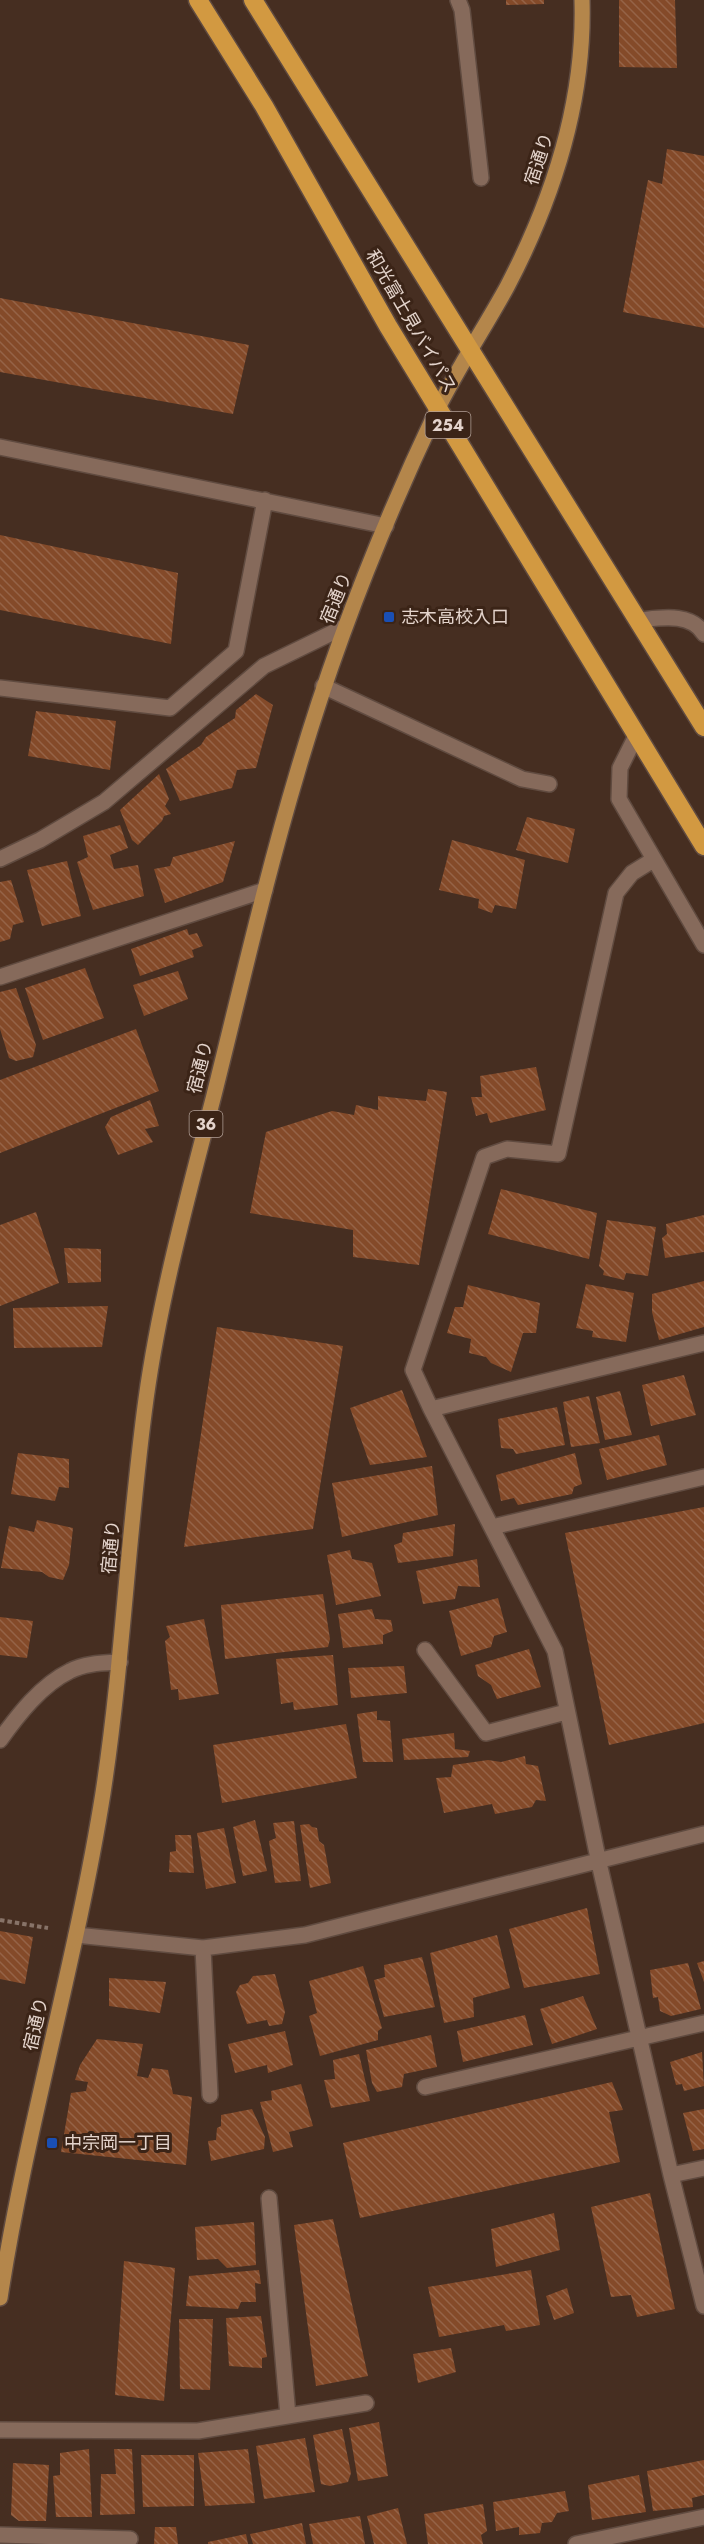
<svg xmlns="http://www.w3.org/2000/svg" width="704" height="2544" font-family="Jost,'Noto Sans JP',sans-serif">
<style>
.building{fill:url(#building-back-hatch)}
.lines{fill:none;stroke-linecap:round;stroke-linejoin:round}
.minor-casing{stroke:#604b40;stroke-width:18}
.major-casing{stroke:#604b40;stroke-width:18}
.highway-casing{stroke:#604b40;stroke-width:21}
.path{stroke:#877368;stroke-width:4;stroke-dasharray:4.5 3;stroke-linecap:butt}
.minor{stroke:#866a5b;stroke-width:15}
.major{stroke:#b4864b;stroke-width:15}
.highway{stroke:#d29941;stroke-width:18}
.transit-dot{fill:#1a4fb4;stroke:#3b2417;stroke-width:2}
.labels{text-anchor:middle;dominant-baseline:central;stroke-width:6;stroke-linejoin:round;paint-order:stroke}
.shield{fill:#3b2417;stroke:#b19f96;stroke-width:1.5}
.shield-label{font-size:16px;font-weight:bold;fill:#e4d4cc}
.street-label{font-size:18px;fill:#e4d4cc;stroke:#3b2417}
.poi-label{font-size:18px;fill:#e4d4cc;stroke:#3b2417;text-anchor:start}
</style>
<defs>
<pattern id="building-back-hatch" width="6" height="6" patternUnits="userSpaceOnUse" patternTransform="scale(1.5)"><rect width="6" height="6" fill="#844a29"/><path d="M-1 5l2 2M0 0l6 6M5-1l2 2" fill="none" stroke="#956347"/></pattern>
</defs>
<rect width="100%" height="100%" fill="#462e21"/>
<path class="building" d="M506,0h38v4l-38,1z
M619,0h56l2,68 -58,-1z
M667,149l37,7v172l-81,-16 25,-132 14,4z
M0,298l249,47 -16,69 -233,-42z
M0,535l178,38 -7,71 -171,-34z
M256,694l17,11 -17,63 -19,2 -5,18 -52,13 -14,-32 35,-24 5,-8 29,-19 1,-8z
M36,711l80,10 -6,49 -82,-14z
M159,774l10,25 -4,7 6,8 -7,2 -2,5 -24,24 -6,-5 -12,-30z
M527,817l48,12 -7,34 -52,-13z
M120,825l8,23 -18,7 4,14 24,-4 6,31 -51,14 -16,-48 11,-5 -5,-21z
M452,840l73,20 -9,49 -21,-4 -3,8 -14,-5 1,-9 -40,-9z
M235,841l-12,41 -58,21 -11,-34 16,-3 3,-9z
M67,861l14,55 -39,10 -15,-56z
M11,880l13,42 -11,3 -3,14 -10,3v-60z
M187,929l2,6 8,-2 6,13 -11,4 2,7 -54,19 -9,-27z
M85,968l19,50 -61,22 -18,-52z
M178,971l10,28 -44,17 -11,-31z
M16,988l20,57 -3,12 -17,4 -7,-3 -9,-29v-37z
M136,1029l23,62 -159,62v-73z
M536,1067l10,43 -56,13 -3,-10 -11,3 -5,-19h11l-2,-21z
M428,1089l19,3 -28,173 -66,-8v-27l-103,-17 16,-81 66,-21 22,4 2,-10 22,5v-14l48,5z
M150,1100l9,26 -14,3 8,13 -35,13 -13,-28 6,-10z
M501,1189l96,24 -8,46 -101,-25z
M36,1212l23,71 -59,23v-81z
M704,1215v37l-39,6 -3,-20 5,-4 -1,-10z
M607,1220l49,7 -8,49 -22,-3 -2,7 -21,-5 1,-4 -5,-5z
M64,1248l37,1v33l-33,1z
M704,1281v46l-45,13 -7,-28v-18z
M586,1284l48,9 -8,49 -34,-5 1,-6 -17,-3z
M468,1285l72,18 -4,30h-13l-12,39 -20,-9 -5,-6 -17,-4 2,-14 -24,-6 8,-26h8z
M108,1306l-6,41 -88,1 -1,-40z
M217,1327l126,19 -30,183 -129,18z
M684,1375l12,40 -45,11 -9,-41z
M402,1390l25,67 -57,8 -20,-57z
M620,1391l12,44 -27,5 -9,-43z
M589,1396l11,47 -29,4 -8,-45z
M557,1407l8,38 -49,9 -3,-5 -12,-1 -3,-29z
M659,1435l8,30 -60,15 -8,-31z
M18,1453l51,6v29l-10,-1 -4,14 -44,-7z
M575,1453l7,31 -8,3 -2,7 -54,11 -4,-7 -13,3 -5,-26z
M432,1466l6,49 -96,22 -10,-54z
M704,1507v216l-95,22 -44,-212z
M37,1520l36,8 -4,37 -6,15 -14,-3 -7,-5 -41,-4 8,-42 25,6z
M455,1524l-2,32 -55,7 -4,-18 8,-3 1,-9z
M350,1550l2,9 20,4 9,33 -45,9 -9,-50z
M477,1559l3,28 -22,-1 -3,13 -32,5 -7,-33z
M323,1594l7,45 -2,8 -103,12 -4,-54z
M498,1598l9,34 -13,4 -3,11 -30,9 -12,-45z
M372,1609l3,10 16,1 2,11 -10,4v9l-40,4 -5,-34z
M0,1617l33,4 -6,37 -27,-3z
M204,1619l15,75 -40,6 -1,-11 -7,1 -6,-49 5,-4 -4,-11z
M529,1649l12,38 -44,12 -6,-14 -13,-9 -3,-11z
M333,1655l5,50 -44,5 -1,-8 -12,2 -5,-45z
M404,1666l3,27 -56,5 -3,-30z
M377,1711v9l13,1 3,41h-30l-6,-48z
M346,1724l11,54 -135,25 -9,-58z
M454,1733l1,16 15,2 -2,6 -64,3 -2,-21z
M525,1756l1,8 12,2 8,35 -10,-1 -4,7 -37,7 -3,-10 -48,9 -8,-35 15,-1 2,-12 35,-5 13,2z
M255,1820l12,51 -24,5 -10,-49z
M294,1821l7,60 -26,2 -6,-42 7,-3 -3,-15z
M309,1824l3,3 5,1 2,13 5,4 7,38 -21,5 -10,-63z
M224,1828l12,55 -30,6 -9,-56z
M175,1835h16l3,38 -25,-1 1,-20 6,-1z
M587,1908l13,66 -76,14 -15,-59z
M0,1931l33,6 -8,47 -25,-5z
M497,1935l13,53 -37,10 1,19 -30,6 -14,-70z
M422,1957l13,50 -51,10 -10,-37 11,-3 -1,-12z
M704,1961v21l-7,-19z
M688,1963l13,46 -30,7 -11,-5 -2,-14 -5,1 -3,-28z
M363,1966l19,62 -4,3v9l-58,16 -11,-40 8,-3 -8,-32z
M275,1974l10,38 -3,12 -13,2 -2,-6 -20,4 -11,-32 4,-7 8,-2 5,-7z
M109,1978l57,4 -6,31 -51,-7z
M583,1996l14,33 -45,15 -12,-35z
M525,2015l8,30 -70,17 -6,-31z
M285,2031l8,34 -25,8 -1,-8 -32,8 -7,-29z
M431,2035l6,32 -33,7 -2,13 -25,5 -5,-9 -6,-33z
M97,2039l46,5 -6,32 11,2 4,-10 16,2 5,24 19,3 -6,68 -125,-13 10,-59 15,-2 2,-9 -13,-2 5,-15z
M702,2052l2,34 -20,5 -2,-7 -6,1 -6,-23z
M359,2054l11,47 -39,7 -7,-28 11,-1 -2,-19z
M612,2082l11,28 -14,2 11,50 -260,56 -17,-75z
M301,2084l12,42 -24,6 4,15 -20,5 -13,-50 12,-2 -1,-9z
M252,2109l13,28 -1,12 -53,12 -3,-20 8,-1 1,-12 4,-2v-11z
M704,2109v40l-11,2 -10,-38z
M650,2193l25,116 -38,8 -6,-22 -20,2 -20,-90z
M554,2213l6,37 -64,17 -5,-38z
M333,2219l35,157 -52,10 -22,-161z
M254,2222l2,43 -29,3 -9,-9 -21,1 -2,-33z
M124,2261l51,7 -11,133 -49,-6z
M259,2270l2,14 -6,-1 1,19h-15l-3,7 -52,-3 3,-30z
M531,2270l9,55 -34,6 -2,-6 -65,12 -11,-50z
M567,2288l7,25 -20,7 -8,-24z
M261,2316l6,41 -5,1v10l-33,-2 -3,-48z
M179,2319h34l-3,71 -30,-1z
M451,2348l5,24 -38,11 -5,-29z
M379,2422l9,54 -30,5 -9,-53z
M342,2429l9,44 -3,9 -18,4 -9,-2 -8,-49z
M305,2438l10,54 -51,7 -8,-53z
M89,2449l3,68h-36l-3,-41 7,-1v-22z
M114,2449h18l3,65 -35,1 1,-41h15z
M248,2449l7,54 -50,3 -7,-53z
M141,2455h53v51l-51,1z
M704,2460v35l-12,3 1,9 -40,4 -6,-40z
M13,2463l36,2 -3,56h-27l-8,-6z
M639,2475l7,37 -54,8 -4,-35z
M565,2491l4,20 -12,2 -5,9 -10,1 -2,10 -21,2v-8l-23,4 -3,-29z
M483,2504l4,27 -6,4 2,9h-55l-4,-30z
M398,2508l9,36h-33l-7,-28z
M360,2516l5,28h-52l-4,-20z
M302,2523l4,21h-53l-3,-10z
M155,2527h21l2,17h-24z
M246,2534l2,10h-40v-2z"/>
<g class="lines">
<g class="minor-casing">
<path id="minor" d="M458,0l4,10 19,168
M0,447l386,79
M640,620c20,-2 51,-8 64,14
M323,686l199,93 27,5
M0,688l170,20 66,-57 29,-151
M637,734l-17,34 -1,31 85,146
M0,859l40,-19 64,-38 160,-136 80,-39
M653,860l-21,13 -16,20 -58,261 -51,-5 -23,8 -71,213 18,39 124,242 44,212 72,312 33,131
M0,977l265,-87
M431,1409l273,-66
M492,1527l212,-50
M425,1650l61,83 80,-21
M0,1740c18,-25 41,-55 70,-69 15,-8 34,-8 50,-9
M76,1935l127,13 102,-13 399,-101
M203,1948l7,147
M425,2087l279,-64
M671,2175l33,-7
M269,2198l19,218
M0,2430l198,1 168,-28
M0,2535l130,4
M576,2544l128,-27"/>
</g>
<g class="major-casing">
<path id="major" d="M0,2298c26,-170 76,-335 103,-505 20,-131 25,-263 43,-394 14,-102 42,-203 68,-304 27,-108 52,-218 84,-325 36,-123 83,-242 138,-358 21,-43 48,-83 71,-125 46,-88 78,-187 75,-287"/>
</g>
<g class="highway-casing">
<path id="highway" d="M198,0l66,106 124,220 316,520
M253,0l451,727"/>
</g>
<path class="path" d="M0,1920l48,8"/>
<use href="#minor" class="minor"/>
<use href="#major" class="major"/>
<use href="#highway" class="highway"/>
</g>
<g class="transit-dot">
<rect x="383" y="611" width="12" height="12" rx="3"/>
<rect x="46" y="2137" width="12" height="12" rx="3"/>
</g>
<g class="labels">
<g class="shield">
<rect x="425.5" y="412" width="45" height="26" rx="4.5"/>
<rect x="189.5" y="1111" width="33" height="26" rx="4.5"/>
</g>
<g class="shield-label">
<text x="448" y="425">254</text>
<text x="206" y="1124">36</text>
</g>
<g class="street-label">
<text transform="translate(539 159) rotate(-72)">宿通り</text>
<text transform="translate(411 321) rotate(60)">和光富士見バイパス</text>
<text transform="translate(336 598) rotate(-68)">宿通り</text>
<text transform="translate(200 1067) rotate(-76)">宿通り</text>
<text transform="translate(111 1547) rotate(-85)">宿通り</text>
<text transform="translate(36 2024) rotate(-77)">宿通り</text>
</g>
<g class="poi-label">
<text x="401" y="617">志木高校入口</text>
<text x="64" y="2143">中宗岡一丁目</text>
</g>
</g>
</svg>
